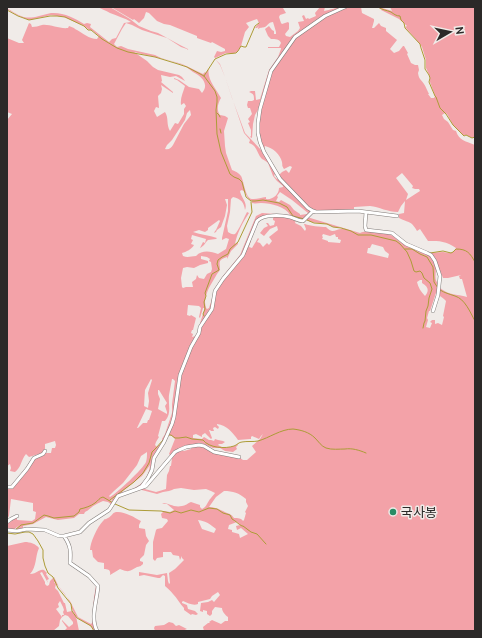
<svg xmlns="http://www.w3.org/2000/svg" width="482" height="638" font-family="Cabin,'Noto Sans KR',sans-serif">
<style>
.green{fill:#f3a2a8;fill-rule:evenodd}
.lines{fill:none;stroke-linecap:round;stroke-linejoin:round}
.stream{stroke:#ad9c37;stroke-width:1}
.minor-casing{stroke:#817c79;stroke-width:4}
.minor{stroke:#fff;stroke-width:3}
.poi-dot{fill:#298c65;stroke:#f0ebe8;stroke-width:1.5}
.labels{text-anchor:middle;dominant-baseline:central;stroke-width:3;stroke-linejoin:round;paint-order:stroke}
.poi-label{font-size:13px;fill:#2b2928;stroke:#f0ebe8;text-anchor:start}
</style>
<rect width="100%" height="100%" fill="#f0ebe8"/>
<path class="green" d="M96,7h14l20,12 9,7 12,5 7,2 22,12 10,5 -9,-3 -14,-9 -25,-8 -10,-5 -6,-2 -4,6 -8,15 3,3 4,-1 7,3 27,6 6,3 21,6 21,10 2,-2 1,1 3,-5c-3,10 7,21 12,30 -3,5 -5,12 -1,17l5,1 3,2 -4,13 1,15 1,7 6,17c3,1 7,3 9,6 3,5 4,22 11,23 4,0 9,-1 14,-2v2c6,1 13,-4 13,-11l4,-1v-1l-6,-5 -4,-5 -5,-13c-2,-2 -4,-3 -6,-4 -5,-5 -5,-14 -13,-16l1,-3 -6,-7 -19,-56 -5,-12 -5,-6 5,5 5,13 7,21 13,35 18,19 12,22 -1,2 3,3h2l33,33c-4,2 -7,8 -11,9 -3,-1 -6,-2 -9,-4 -8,-3 -25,-3 -33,1l-19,39 -17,20 -8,12 -4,18 -10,17 -1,-1 4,-12v-3h-1l-3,10 -1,-1 2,-9 -2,-2 -11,-1 -1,10 3,1 1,-1 5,3 -3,12h-1l-1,3 2,1 -1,3 4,-1c-10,17 -18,38 -19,58l4,-19 8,-24 10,-18 2,-6 11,-18 2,-4 2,-13 7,-13 18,-21 8,-18 2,1 -2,6 3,1 6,-10 1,1 -2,3 3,1 3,4 4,-4 2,2 3,-4 -3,-4 9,-7 -1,-4 -7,3 -6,7 -4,-3 4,-5 4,-2 -2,-3h2l2,3 4,-1 1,-4 -2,-1v-2l1,-1h14l8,3 -1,3 6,3 4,5 1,-2 -2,-5h1c5,2 15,3 21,3 7,8 10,1 17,2 3,0 5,1 7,2l-8,-3 -8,-1 -8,-3 -15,-2 -5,-2 1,-3 53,16c6,-3 26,-1 33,3 4,3 8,7 13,9 8,5 21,5 27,14 7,9 -2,20 6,25l-1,5 1,-2c8,8 18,7 28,10l-5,-18h-2l-1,-3 2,-1 -13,3h-5l-8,-19 -5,-6 13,-1 6,1 4,-1 3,-4c-10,-7 -16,-7 -28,-7l-8,-12 -3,2c-6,-11 -9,-8 -18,-13v-4l5,-1 1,-12 -4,5 -3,6c-10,0 -19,-5 -28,-6 -6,0 -11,1 -16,1v3c-10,0 -29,3 -38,2 -8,-2 -32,-29 -38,-36l4,-4 4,-2 3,3 3,-6 -2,-1 -6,3c-3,-6 -1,0 -2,-7 -2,-8 -9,-14 -17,-16l-1,4 -4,-9 -1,-6v-11l1,-16 10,-33 18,-29 9,-11 28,-18 23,-10h13l1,6 12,6v2l-2,7h2l5,-5 2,3 5,2v3l11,9 -7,9 4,4 5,-2 4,-5h1l4,7 -1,1 4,9 4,2h3l1,5 -1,3c1,7 3,6 6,11 2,3 3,6 5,10h-1l3,4h3l1,-2 -5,-14v-5l-4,-9v-8l-4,-13 -2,-3 -15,-17 2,-1 -8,-7 -18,-9h2l-3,-1 -1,-2 13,4 -2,-4h85v130l-3,1 -6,-3h-3l-10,-10 -6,-11 -6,-3 4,2 -3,2 2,4 4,3 5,8 3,1c3,10 10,10 19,14v18l-2,1 2,-1v468h-133v-2v2h-138l-1,-4 5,-4h2l-1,-1 3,-2 9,4 4,-3h3v-4c-3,-2 -6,-6 -6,-9l-7,-1 -3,4v3l-2,2 -3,-2v-3l-4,-1v2l-3,-1 1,-8 7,-1 4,-2 2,2 6,-7 -2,-3 -6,4 -2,3 -12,3v2c-5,2 -10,-1 -15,-3l-1,1v1l5,2 1,4 7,2 3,3 -2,1 -4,-1 -1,1 -7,-5v-2c-4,-4 -7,-10 -11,-14 -2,-3 -5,-5 -8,-8v-10l-2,-1 -3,3h-2l-14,-3 -5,1v-4l18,3 10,-2 1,8 1,3 1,-1 -1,-10 6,-4 9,-9 -2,-2v-2l-2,4 -1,-4 -6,-1 -2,-3h-8v5l-6,1 -2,3 -2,-2v-17l3,-12 1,-1 5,-1 6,-7 -1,-2 -5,-1 -1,-4 3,-3 6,1 4,-2 -7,-6h-3l-2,-1c7,0 12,5 20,3 3,0 6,-3 9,-4l9,3v2l2,2c5,-2 5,-7 9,-11 1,-2 3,-3 4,-5l-4,-2 -5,-2 -12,1 -13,-2 -7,1 -2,1 -3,1 -6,1 -6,2 -19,-5 3,-1 15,4 10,-3 1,-14 2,-4 1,-5h1c2,-10 -1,-10 8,-16l5,1 7,-2 1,-3c12,-2 11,2 22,6 8,3 18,4 26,6l3,2h4l9,-8 -4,-6 8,-7 3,-5 -2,2 -2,3 -7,-3 -1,1v2h-1l-12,1c-5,-7 -11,-15 -21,-16v1l2,2 -1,2 -3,-2 -2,1 1,3h-3l-1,-1h-1l3,8 -1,1 -6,-6 -3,2v2l-6,-3 -3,1v3l9,1 2,-2 5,3h2l3,1 1,-2 3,1 5,1 2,1 -3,2h-3l-1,1 6,3 11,-2 3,-2v1l-2,2 1,2 -4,3 -8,-1 -5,-3h-7l-12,-5 -19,5 -9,4 -2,4 -2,-2 6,-15 -3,-3 -5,-1 8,-18 1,-19 -2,19 -9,20 -2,3 2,-2c-3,7 -9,12 -12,19 -1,4 -1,9 -3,13 -3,13 -13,19 -25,23 14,-7 23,-11 25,-28l-8,11 -19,15c-3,5 -7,5 -10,11l-2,-2 7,-6 -8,6 3,3 -1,2 -4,-3 -5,-1c-3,1 -6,3 -8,4 -4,2 -7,6 -10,7l-1,2h-5l-5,4 -16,2 -12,-3 -13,7 -10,2v3l-9,2 6,-6 -7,5 -6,-1v-6l4,-4 6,-3v4l15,1 3,-2 1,-7 -3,-1v-8l-22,-4 -2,17 -2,3v-30l5,-1 16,-19 7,-11 10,-5h6l1,-5h3l1,-3 -1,-4 -10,3v6l-3,3 -13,4 -3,-3c-5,6 -5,14 -11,18l-5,-1 1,-3 -1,-4 -3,2v-346l5,-6 -5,-2v-74l12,5h5l-2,-3 7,-17 2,1 1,3c4,0 6,-1 10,-2 8,-1 17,4 26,3l1,-2 5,2 1,1c8,4 14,10 22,10l2,-3 -6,-5 -5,-2 -4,-3 -20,-9 -13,-2 -22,5 -12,-5 -10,-6v-1c12,8 18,12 32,8 4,-1 8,-2 12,-3 12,-1 24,5 33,11l3,-1 4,1 -1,3 19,15 3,-3 4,-1 8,-15 7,-1c-6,-4 -14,-6 -21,-9 -4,-2 -9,-5 -14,-6zM134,52c16,4 33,7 49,13 4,2 6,4 10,7 8,4 17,12 9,21l-3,-4 -10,-2 -10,-7 -5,-2v1l3,1 8,6c-2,7 -5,12 -4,19l3,-2 2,3 -2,3v5l-6,10 -3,-1 -5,8c-4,-7 -1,-13 -5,-19l-8,5 -3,-6 2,-4 3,1 -1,-12 3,-3 1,-4 -1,-4 12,8v-1l-12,-10 1,-1 -1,-6 9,2 6,-1 9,5 -3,-4 -3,-2 -21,-5 -5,-3 -6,-6zM190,110l1,5 -7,9 -11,21c-2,3 -4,5 -8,4l2,-4 5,-5 13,-20 2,-7zM402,173l11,13 -1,2 3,1h4l1,2 -14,9 2,-6 -12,-16zM242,190c5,3 4,8 10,11v2c3,1 6,0 9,0 10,0 25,4 29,12l-28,-2 -6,3 -16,39 -17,21 -8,13 -6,19 -2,1c-1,0 -2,-6 -2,-7 0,-4 3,-13 5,-16l7,-12 3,-4c0,-7 -3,-10 7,-13v2l4,-8 7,-7v-2l-3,2c2,-11 8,-22 14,-31l-2,-1c-2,4 -9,20 -12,22 -3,1 -5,-1 -7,-2l-1,-6 3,-14 1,-13 2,-2c8,2 11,5 12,13 3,-8 -4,-12 -5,-19zM280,192l12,8 16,13 -1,1 -7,1v-1l-6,-4 -4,-5 -9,-5 -2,2 -3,-1 2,-4 -1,-1zM225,199h3v12l-6,27v2l4,-2 3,1 -3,10 -8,5c-8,-3 -16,-4 -22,2 -5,0 -8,2 -13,0l-1,-3c4,-1 10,-4 12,-8l-3,-1 2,-4 -2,-1 1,-4 14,4 -1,4 -2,-1 -3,6c4,-2 5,-5 8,-8l8,-1 1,-1c-8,-3 -16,-3 -24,-6l6,-2 6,2 3,-2v-2l11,-8 1,1 -4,9 -1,1 -1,2 2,-1 1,-2 4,-3 4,-11 2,-11zM323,234l7,2 5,-2 1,3h2v2l3,1 -1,3 -12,-1v-1l-6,-2 1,-2 -1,-1zM372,244l11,3 2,4 4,3 -1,4 -21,-5 1,-5h2zM201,256l6,1 3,2 -1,2 2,1 1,7 -1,3 -4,2 -3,5 -5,-1 -2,-3 -1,4 -4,3 1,5h-7l-3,1 -1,-1 -1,-9 2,-10 4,-1 7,1 6,-3 8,-2v-2l-7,-2zM420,280h2v3c7,4 7,8 3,13 -4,-4 -7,-9 -8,-14zM436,293l4,2v1l4,3 2,2 -3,15 1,1 -2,8 -4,-2 -3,1v-4h-3l-2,2 2,1 -2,5 -4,-1 2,-7 -1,-2 2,-7h1zM151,379l1,1 -4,13 1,8 -1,7 -4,-2 1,-16zM173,379l2,2 -3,23v9l-7,21 -3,5v3l-5,5 -2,-2 1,-3 3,-5 -1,-1 4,-15h3c7,-8 3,-16 4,-26 1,-5 2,-11 3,-16zM158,390h1l8,13 -2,3 2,6v2l-9,-5 2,-10 -2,-5zM146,409l6,2 -3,9h-1l-1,3h-4l-5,5h-1zM147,452c0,3 0,7 -1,10 -3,7 -29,31 -36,35l-1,-1 5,-5 9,-8 14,-18 4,-9zM224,491c9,0 15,2 22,8v3l2,4 -3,6 1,1 -2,7 -1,1c-2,-3 -5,-3 -9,-3 -3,-5 -6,-4 -11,-7 -5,-2 -8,-4 -14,-4l7,-10zM198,520c8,1 12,4 18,9l-2,4 -12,-4zM237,522l3,3 -4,1 1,4 4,-2 7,6 -8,4 -1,-4 -7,-2v-2l-4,-1 1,-4z
M111,7h174l-2,1 3,5 -6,2 -1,2 2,6 1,1 6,-2 1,1v6l-4,5 1,2 4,1 8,-6 2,-3 -2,-6 6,-1 -2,-5 2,-1 2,4 2,-1 1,1 7,-3 -1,-3 5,-6h5l-1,4c6,-1 13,-4 19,-4l-48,28 -25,35 -10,32 -1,6 -4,7 -2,9 -1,14 -2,-1 1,-1v-6l-3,-7 2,-1 -2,-3 4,-5 -2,-6h-2l-1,-3 1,-4h4l2,-1c0,-5 0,-6 -5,-8l2,-1h4l1,9 4,-1 9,-29 9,-13 3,-8v-1h-13v-1h11l2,-4c-1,-4 -6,-4 -10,-4l-3,-3 -3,-7 4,-3 3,4 2,1v3h2v-2l-3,-10c-4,0 -5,3 -8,5 -3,1 -4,0 -7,2v-1l1,-2 -2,2h-2l4,-5 -2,-4 -11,4 3,4 -4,5 -4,14 -4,6 -5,2 -3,-1h-3l-11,5 -1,-1 3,-6 4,1 4,-1v-2l-13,-7 -1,1 -14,-5v-2l-27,-11 -6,-1 -7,-3 -8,-8 -3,-1 -2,6 -5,5 -5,-4 -1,1z
M116,512c8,-1 18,5 25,9l-2,4v3l6,1 1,7 3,5 -3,4 -2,10 -4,4v2l3,1v2c-5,4 0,1 -6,3 -8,4 -7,6 -17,2l-10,6c1,-5 -2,-6 -6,-6v-6l-6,-1 -5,-5 -1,-7h-2c0,-7 7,-23 13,-29 4,-4 0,0 5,-3 4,-2 4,-5 8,-6z
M25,542c5,0 11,2 14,6 -4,8 -2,19 -9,26 8,0 8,-5 14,-4l3,3 -1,1 3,5 -2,1 1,3 -6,-11 -2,1 5,9v2l2,2 2,-1 1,-4 3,-3 2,3 -1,-3v-1l5,10 11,14 8,16 13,7 1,-1 2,-26 2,-11 1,2 -3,20 3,23h-3c-3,-8 -12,-8 -18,-15l3,15h-15l3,-3 -5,-7v-1l7,7 4,-3v-2l-5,-6 -3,-1 -3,2v-2h2l-1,-3 1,-2 -1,-3 -3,-6 -2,3 1,3 -3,2 6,8 -2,3 -1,6 -6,5h-15l-2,-4 2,4h-31v-85zM54,582h1c4,5 10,11 13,17 3,4 3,8 5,12 1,2 2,3 3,5l-4,-5 -5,1 -2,-9h-1l-6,-12 -3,-3 1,-4z
M169,622l4,1 3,3 3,-1 8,4 -5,2h-27l-1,-3 1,-2 9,-1z"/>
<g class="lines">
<path class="stream" d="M378,7c4,3 8,3 13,5 3,2 5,4 9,4l1,4 3,3 1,5 15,16 1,4 4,12v9l4,6 1,3 -1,4 6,14 1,1 4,11 6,6 7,11 11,11 2,-1 6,3 3,-1
M7,10l11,6 11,4 21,-4h7l8,1 19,9 4,4h3l11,9 15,9 11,4 27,5 23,7 9,3 17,9 11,15 2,6v5l-1,8 1,24 4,18 9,22 4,3 5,2 3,3 4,15 5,4h4l8,-1 16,3 8,4 6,9 11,3
M204,76l11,-17 11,-5 10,-1 2,-2 3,-5 3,1h2l9,-21 4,-3
M217,113l2,2 1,2
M220,129l1,4
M307,220l7,3 13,1 6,3 8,1 10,3 7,4h13l25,6 4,3 7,8 4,9 3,10 2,1 4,-1 2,2 2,5 6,5 2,6 -3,9 -1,8 -2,5 -1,10 -1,2 -1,5
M405,249h7l8,5 7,3 6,10 1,15 4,6
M430,253l13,-2 8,2 2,-1 3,-3c11,0 14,4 19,13
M440,290c5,3 9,4 15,6 10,3 15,16 20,25
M204,316l-1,-2 2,-5 -1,-7 2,-6 -1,-3 7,-19 7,-4 -2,-6 1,-4 4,-3 6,-3 2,-5 8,-7 14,-30 -1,-10
M169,435h2l4,3h4l7,-1 6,2 11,1c6,8 22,9 31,6 3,-1 5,-4 8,-4 5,-1 11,0 16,-1 11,-3 23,-12 35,-12 8,1 16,3 22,9 4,4 6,8 11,10 6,2 13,1 19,1 7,-1 14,1 21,4
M110,500l24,-18 9,-9 6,-10 3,-11 4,-4 7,-8
M15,530l6,-5 12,-2 11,-8 4,1 6,2 20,-2 5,-4 1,-3c5,-1 11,-3 15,-6 4,-3 4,-5 8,-6l12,7 14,6 32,1 9,2 5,-2 6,2 10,-3 8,2 10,-4 8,1 6,4 7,2 2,4c4,2 6,5 10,7h1l8,6 6,2 9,10
M7,533l8,1 10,-2h4l4,2 5,7 5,9v8l2,8 3,7 5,4 5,11 13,16 1,7 5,7 14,8 3,5"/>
<g class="minor-casing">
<path id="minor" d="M345,7l-20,9 -30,21 -24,34 -11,38 -2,14v10l2,9 4,10 16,27 28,29 5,3 3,1 42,-1 8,1 31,4
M366,212l-1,14 1,4 26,3 14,11 21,9 4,2 4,6 5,15 -2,19 -5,16
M7,487h5l15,-18 7,-11 9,-4 2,-3
M137,489l5,-3 6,-8 4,-8 2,-12 10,-16 8,-18 2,-7 6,-42 11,-28 8,-14 1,-6 12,-18 3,-18 8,-12 20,-24 14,-34c7,-7 24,-6 33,-4 4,1 8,4 13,4l10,-10
M7,522l4,-3 6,-3
M7,530l10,1 10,-2 18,1 14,6h5l16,-4 9,-9 20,-13 9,-14 28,-10 29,-34 4,-2 7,-3 13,-2 5,1 10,6 25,5
M64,536c7,10 7,16 6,27l19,13 9,10c-1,15 -8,31 -1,45"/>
</g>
<use href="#minor" class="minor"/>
</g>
<circle class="poi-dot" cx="393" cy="512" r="4"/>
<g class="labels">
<g class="poi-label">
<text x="401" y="512">국사봉</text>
</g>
</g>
<rect width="482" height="638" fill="none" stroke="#2b2928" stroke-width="16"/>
<g transform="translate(450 32) rotate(81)" stroke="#f0ebe8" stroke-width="3" paint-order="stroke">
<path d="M0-3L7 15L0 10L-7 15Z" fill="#2b2928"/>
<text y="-6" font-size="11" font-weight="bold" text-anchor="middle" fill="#2b2928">N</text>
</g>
</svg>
